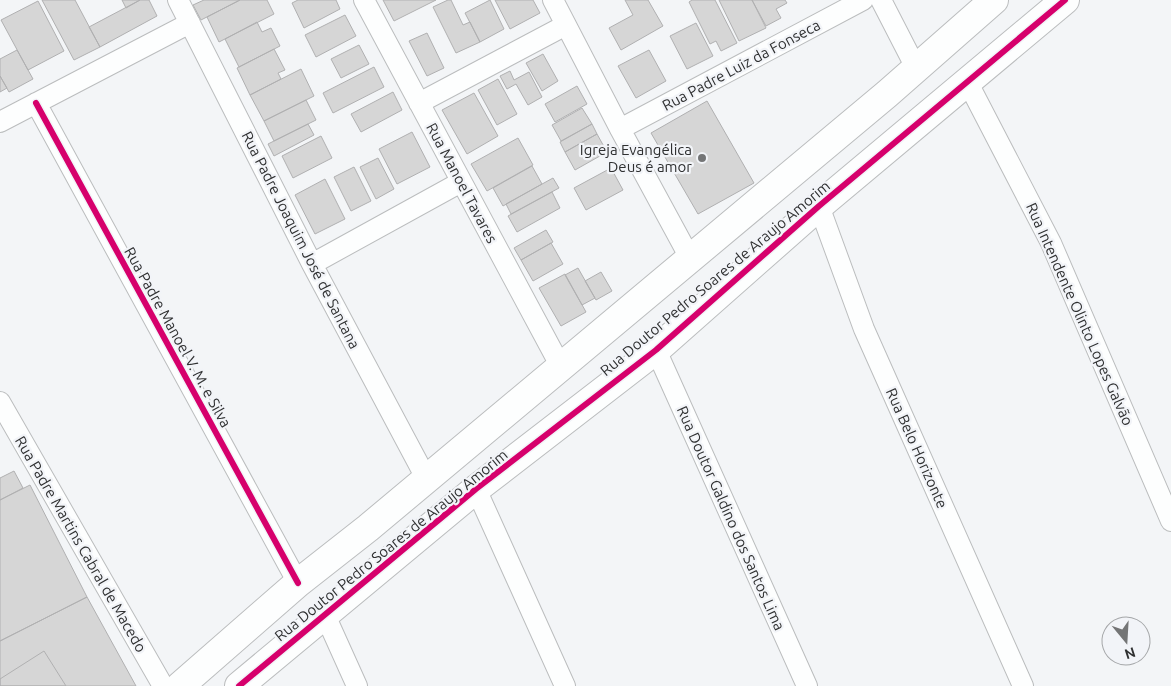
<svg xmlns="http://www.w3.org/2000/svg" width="1171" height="686" font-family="Ubuntu,sans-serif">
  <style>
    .building { fill: #d6d6d6; stroke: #b0b0b1 }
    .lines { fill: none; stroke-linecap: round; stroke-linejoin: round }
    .street-casing { stroke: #bbbdbe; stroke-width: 22 }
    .secondary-casing { stroke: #bbbdbe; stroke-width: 30 }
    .street { stroke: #fdfefe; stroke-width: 20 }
    .secondary { stroke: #fdfefe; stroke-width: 28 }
    .cycleway-casing { stroke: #f2f4f8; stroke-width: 9 }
    .cycleway { stroke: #d6006c; stroke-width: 6 }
    .poi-dot { fill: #747576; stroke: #f2f4f8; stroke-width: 2 }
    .labels { text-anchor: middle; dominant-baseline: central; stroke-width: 4.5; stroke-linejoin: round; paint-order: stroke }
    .street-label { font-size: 15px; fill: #2f3031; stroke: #f2f4f8 }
    .poi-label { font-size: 15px; fill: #2f3031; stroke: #f2f4f8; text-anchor: end }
  </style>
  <rect width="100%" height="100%" fill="#f3f5f7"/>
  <path class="building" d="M42 0H75L100 47 74 60Z
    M122 0H140L126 8Z
    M140 0H149L157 16 100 47 89 27Z
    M204 0H240L201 20 193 5Z
    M240 0H267L274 14 219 42 207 17Z
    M298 0H336L340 9 304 28 292 3Z
    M383 0H436L394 21Z
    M448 0H451L463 25 470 22 480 42 456 53 433 7Z
    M490 0 504 29 480 42 465 13Z
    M495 0H533L540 13 510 29Z
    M625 0H648L663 26 621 50 609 28 633 15Z
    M692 0H715L737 43 721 51 716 41 710 44 689 2Z
    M719 0H752L766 28 739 41Z
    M752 0H785L787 3 776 9 781 18 766 26Z
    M38 1 64 51 28 70 1 20Z
    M345 15 356 36 316 57 305 35Z
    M257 22 262 32 271 28 280 46 239 67 225 39Z
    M696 23 713 56 687 69 670 36Z
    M427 33 444 68 427 76 409 41Z
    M359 45 369 64 341 78 331 59Z
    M274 49 285 70 278 73 281 79 250 95 237 68Z
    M17 50 33 79 9 92 0 76V59Z
    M649 50 666 81 636 98 618 66Z
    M543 54 558 81 542 91 526 63Z
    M374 67 384 87 333 113 323 93Z
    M301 69 314 96 264 121 250 95Z
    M510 71 514 80 529 72 542 97 528 105 516 84 507 89 500 76Z
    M0 76 7 88 0 92Z
    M498 79 517 114 497 125 478 90Z
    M577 86 587 104 555 122 545 104Z
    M393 92 402 110 361 132 351 114Z
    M474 93 498 136 467 154 442 110Z
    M306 100 316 120 274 141 264 121Z
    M707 101 754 183 698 214 651 133Z
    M582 108 592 124 561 141 552 125Z
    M308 124 314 135 274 156 268 144Z
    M592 124 597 134 565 152 560 142Z
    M412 132 430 167 397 184 379 149Z
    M597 134 607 152 575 170 565 152Z
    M321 136 332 158 293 178 282 156Z
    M518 138 533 165 487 191 471 164Z
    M378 158 394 189 376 199 360 167Z
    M532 166 542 184 503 206 493 188Z
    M354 167 371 201 351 211 334 177Z
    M611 168 623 190 586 210 574 188Z
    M553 178 559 188 511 214 506 204Z
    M325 179 345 219 315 234 295 195Z
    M552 192 560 208 517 232 508 216Z
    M546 230 553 242 521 260 514 248Z
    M551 243 563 264 533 281 521 260Z
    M578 268 595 298 582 305 565 275Z
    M601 272 612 291 596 300 585 281Z
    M565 274 586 312 561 326 539 288Z
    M14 471 23 488 0 500V478Z
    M30 485 87 597 0 641V500Z
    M87 597 136 686H0V641Z
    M44 651 66 686H0V679Z"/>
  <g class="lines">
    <g class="street-casing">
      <path id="street" d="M178 0 312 264 426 478
        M364 0 561 367
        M553 0 620 129 690 258
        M881 0 916 68
        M968 83 1051 243 1171 521
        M36 103 298 583
        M419 103 566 25
        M0 122 190 23
        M620 129 863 0
        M819 206 864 329 1023 686
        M312 264 461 182
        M656 350 807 686
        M0 402 163 686
        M476 489 565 686
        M325 615 357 686"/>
    </g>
    <g class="secondary-casing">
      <path id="secondary" d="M180 686 298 583 368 528 887 94 994 0
        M239 686 476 489 656 350 819 206 1065 0"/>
    </g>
    <use href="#street" class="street"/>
    <use href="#secondary" class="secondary"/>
    <g class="cycleway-casing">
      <path id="cycleway" d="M36 103 298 583
        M239 686 476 489 656 350 819 206 1065 0"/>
    </g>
    <use href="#cycleway" class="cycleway"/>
  </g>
  <circle class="poi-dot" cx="702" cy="158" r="5"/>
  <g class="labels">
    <g class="street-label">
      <text transform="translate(741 65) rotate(-28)">Rua Padre Luiz da Fonseca</text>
      <text transform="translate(462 183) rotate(62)">Rua Manoel Tavares</text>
      <text transform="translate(301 240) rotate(63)">Rua Padre Joaquim José de Santana</text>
      <text transform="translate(715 278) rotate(-40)">Rua Doutor Pedro Soares de Araujo Amorim</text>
      <text transform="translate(1080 314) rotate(66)">Rua Intendente Olinto Lopes Galvão</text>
      <text transform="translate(178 337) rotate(61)">Rua Padre Manoel V. M. e Silva</text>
      <text transform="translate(917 448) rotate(66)">Rua Belo Horizonte</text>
      <text transform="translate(731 518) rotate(66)">Rua Doutor Galdino dos Santos Lima</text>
      <text transform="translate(81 544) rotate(60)">Rua Padre Martins Cabral de Macedo</text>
      <text transform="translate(391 545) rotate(-39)">Rua Doutor Pedro Soares de Araujo Amorim</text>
    </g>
    <g class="poi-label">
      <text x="692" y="149">Igreja Evangélica<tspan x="692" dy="17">Deus é amor</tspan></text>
    </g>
  </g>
  <g transform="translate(1126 641) rotate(162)"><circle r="24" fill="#f2f4f8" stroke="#a4a6a8"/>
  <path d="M0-4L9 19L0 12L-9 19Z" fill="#747576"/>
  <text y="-8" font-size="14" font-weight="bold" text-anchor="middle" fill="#2f3031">N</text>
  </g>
</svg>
